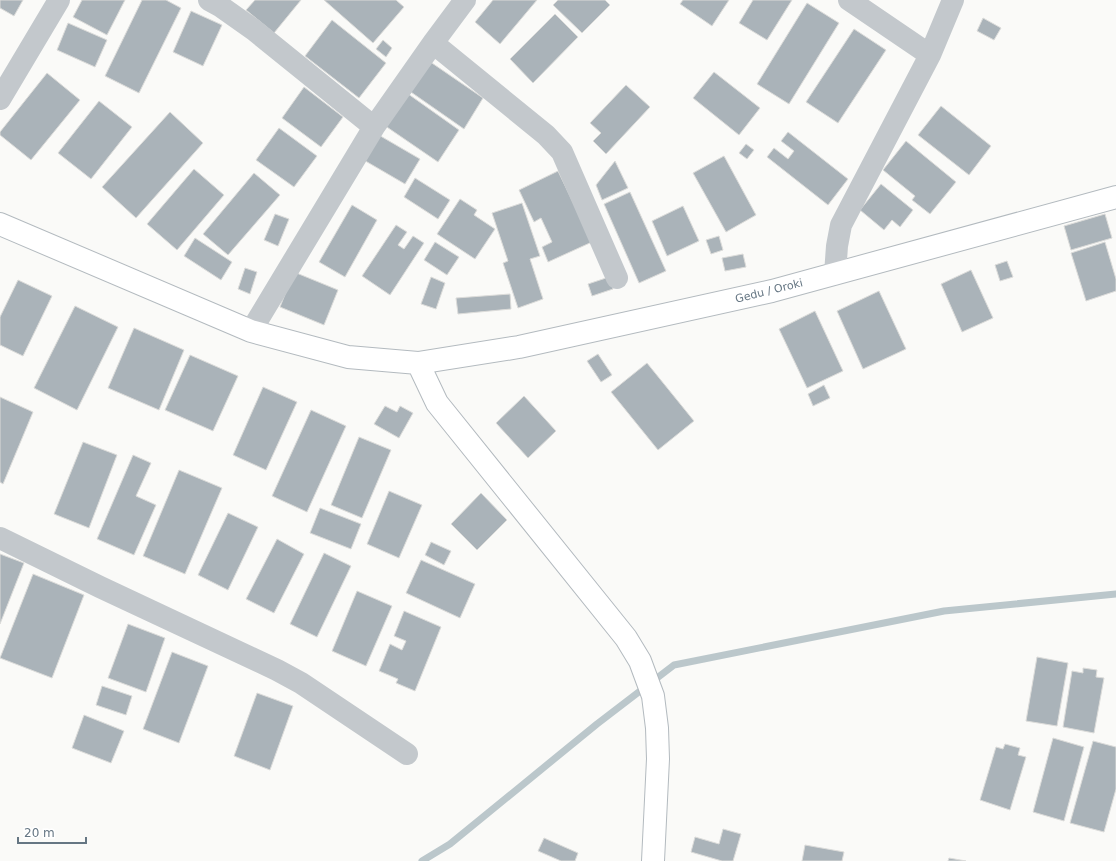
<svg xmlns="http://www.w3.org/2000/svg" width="1116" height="861" font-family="'DejaVu Sans',sans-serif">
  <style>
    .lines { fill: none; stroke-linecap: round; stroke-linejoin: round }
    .stream { stroke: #bbc7cb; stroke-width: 7 }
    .building { fill: #aab3b9; stroke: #dcdcda }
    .secondary-casing { stroke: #b3babf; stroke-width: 24 }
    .street { stroke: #c3c8cc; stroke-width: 22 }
    .secondary { stroke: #fff; stroke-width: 22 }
    .labels { text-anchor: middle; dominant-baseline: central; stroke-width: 4; stroke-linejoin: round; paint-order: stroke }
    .street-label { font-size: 11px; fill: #657683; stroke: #fff }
  </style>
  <rect width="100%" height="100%" fill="#fafaf8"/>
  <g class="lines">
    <path class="stream" d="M422 861 450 844 597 724 674 665 944 611 1116 594"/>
  </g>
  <path class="building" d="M0 0H23L14 16 0 8Z
    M82 0H125L107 35 73 17Z
    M142 0H166L181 8 139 93 105 76Z
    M255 0H301L274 33 246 10Z
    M324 0H396L404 7 373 43Z
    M493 0H537L500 44 475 22Z
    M558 0H605L610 5 582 33 553 5Z
    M683 0H729L712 26 680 4Z
    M753 0H792L767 40 739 23Z
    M807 3 839 23 789 104 757 84Z
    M191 11 222 25 203 66 173 52Z
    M555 14 578 37 533 83 510 59Z
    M983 18 1001 28 994 40 977 31Z
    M332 20 386 63 359 98 305 56Z
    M68 23 107 40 95 67 57 50Z
    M854 29 886 50 838 123 806 102Z
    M383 40 392 48 386 57 376 49Z
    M429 61 483 98 464 129 408 90Z
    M714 72 760 108 739 135 693 98Z
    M47 73 80 100 31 160 0 135V132Z
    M626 85 650 107 606 154 593 141 601 133 590 123Z
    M304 87 343 117 321 147 282 118Z
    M404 91 459 130 438 162 381 123Z
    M99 101 132 127 91 179 58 153Z
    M941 106 991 146 969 175 918 135Z
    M170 112 203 143 136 218 102 187Z
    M279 128 317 156 294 187 256 160Z
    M788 132 848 179 828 205 767 157 774 148 788 159 794 151 781 141Z
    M377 134 420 159 405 184 362 159Z
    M906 141 956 182 930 214 912 200 915 196 883 170Z
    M746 144 754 150 747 159 739 153Z
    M724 156 756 215 726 232 693 173Z
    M615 161 628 188 602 200 596 185Z
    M194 169 224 195 177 250 147 224Z
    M558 171 592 242 548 262 542 247 552 242 541 218 534 222 519 190Z
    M254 173 280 195 228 255 203 234Z
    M415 178 450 200 438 219 404 197Z
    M881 184 913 210 900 227 892 220 884 230 860 210Z
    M630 192 666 271 639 283 604 204Z
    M460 199 477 210 474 215 495 229 475 259 437 234Z
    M522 203 540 256 530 259 543 299 518 308 503 263 508 261 492 213Z
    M352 205 377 220 345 277 319 262Z
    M683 206 699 241 667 256 652 221Z
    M275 214 289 219 278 246 264 240Z
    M1105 214 1112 238 1071 250 1064 226Z
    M396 225 407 232 398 245 404 249 413 236 424 243 390 295 362 276Z
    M719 236 723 250 711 254 706 240Z
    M195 238 232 262 221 280 184 256Z
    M435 242 459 257 447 275 424 260Z
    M1105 242 1116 279V291L1086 301 1071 253Z
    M743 254 746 267 725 271 722 258Z
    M1007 261 1013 277 1000 281 995 265Z
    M245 268 257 272 250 294 238 289Z
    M971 270 993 318 962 332 941 284Z
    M294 272 338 290 324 325 280 307Z
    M431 277 445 283 436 309 421 304Z
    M609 277 613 289 592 296 588 284Z
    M18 280 52 296 23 356 0 345V317Z
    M879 291 906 349 863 369 837 311Z
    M510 294 511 309 458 314 456 298Z
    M75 306 118 327 77 410 34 388Z
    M815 311 843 371 807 388 779 329Z
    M134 328 184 350 159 410 108 388Z
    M598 354 612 375 601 382 587 361Z
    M190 355 238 376 213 431 165 410Z
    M647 363 694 421 658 450 611 392Z
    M824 385 830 398 813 406 808 394Z
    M263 387 297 402 266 470 233 455Z
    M524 396 556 431 528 458 496 423Z
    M0 397 33 412 3 484 0 482Z
    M385 406 397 412 400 406 413 413 399 438 374 424Z
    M311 410 346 426 307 512 272 496Z
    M359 437 391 450 362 518 331 505Z
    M83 442 117 455 89 528 54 514Z
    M133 455 151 463 136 496 156 505 134 555 97 539Z
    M179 470 222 488 185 574 143 556Z
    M389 491 422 505 399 558 367 544Z
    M481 493 507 520 477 550 451 524Z
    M320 508 361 524 351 549 310 533Z
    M228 513 258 527 228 590 198 575Z
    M277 539 304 554 274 613 246 599Z
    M431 542 451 551 444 565 425 555Z
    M324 553 351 566 317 637 290 624Z
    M0 554 24 563 0 624Z
    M421 560 475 584 460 618 406 593Z
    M33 574 84 595 52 678 0 658Z
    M357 591 392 606 366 666 332 651Z
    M404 611 441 627 415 691 396 683 398 679 379 671 390 644 402 650 406 641 394 636Z
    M128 624 165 638 146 692 108 678Z
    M172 652 208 666 179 743 143 729Z
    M1037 657 1068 663 1057 726 1026 721Z
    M1083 668 1097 670 1096 677 1104 678 1094 733 1063 727 1072 671 1083 673Z
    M102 686 132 696 126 715 96 705Z
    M257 693 293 706 270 770 234 756Z
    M84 715 124 731 111 763 72 748Z
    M1053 738 1084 747 1064 821 1033 812Z
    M1093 741 1116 747V789L1104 832 1070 823Z
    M1005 744 1020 748 1018 755 1026 757 1010 810 980 800 996 747 1003 749Z
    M723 829 741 834 733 861H722L691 852 695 837 719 844Z
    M544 838 578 853 575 861H561L538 851Z
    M805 845 844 852 842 861H802Z
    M949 858 966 861H948Z"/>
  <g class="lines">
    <g class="secondary-casing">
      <path id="secondary" d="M0 224 251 331 348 357 418 363 519 347 772 291 1116 197
        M418 363 437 403 626 638 640 661 653 696 657 728 658 759 653 861"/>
    </g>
    <path class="street" d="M209 0 220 6 254 30 374 127
      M849 0 930 55
      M433 43 546 135 562 152 617 278
      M0 99 59 0
      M835 274 837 246 841 225 930 55 953 0
      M251 331 374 127 433 43 465 0
      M0 538 100 587 277 670 301 683 407 754"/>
    <use href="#secondary" class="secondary"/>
  </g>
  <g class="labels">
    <g class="street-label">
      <text transform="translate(769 291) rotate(-14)">Gedu / Oroki</text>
    </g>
  </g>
  <path d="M18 837v6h68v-6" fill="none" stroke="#657683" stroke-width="2"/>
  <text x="24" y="837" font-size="12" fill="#657683" stroke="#ffffff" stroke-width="3" paint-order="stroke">20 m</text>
</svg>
